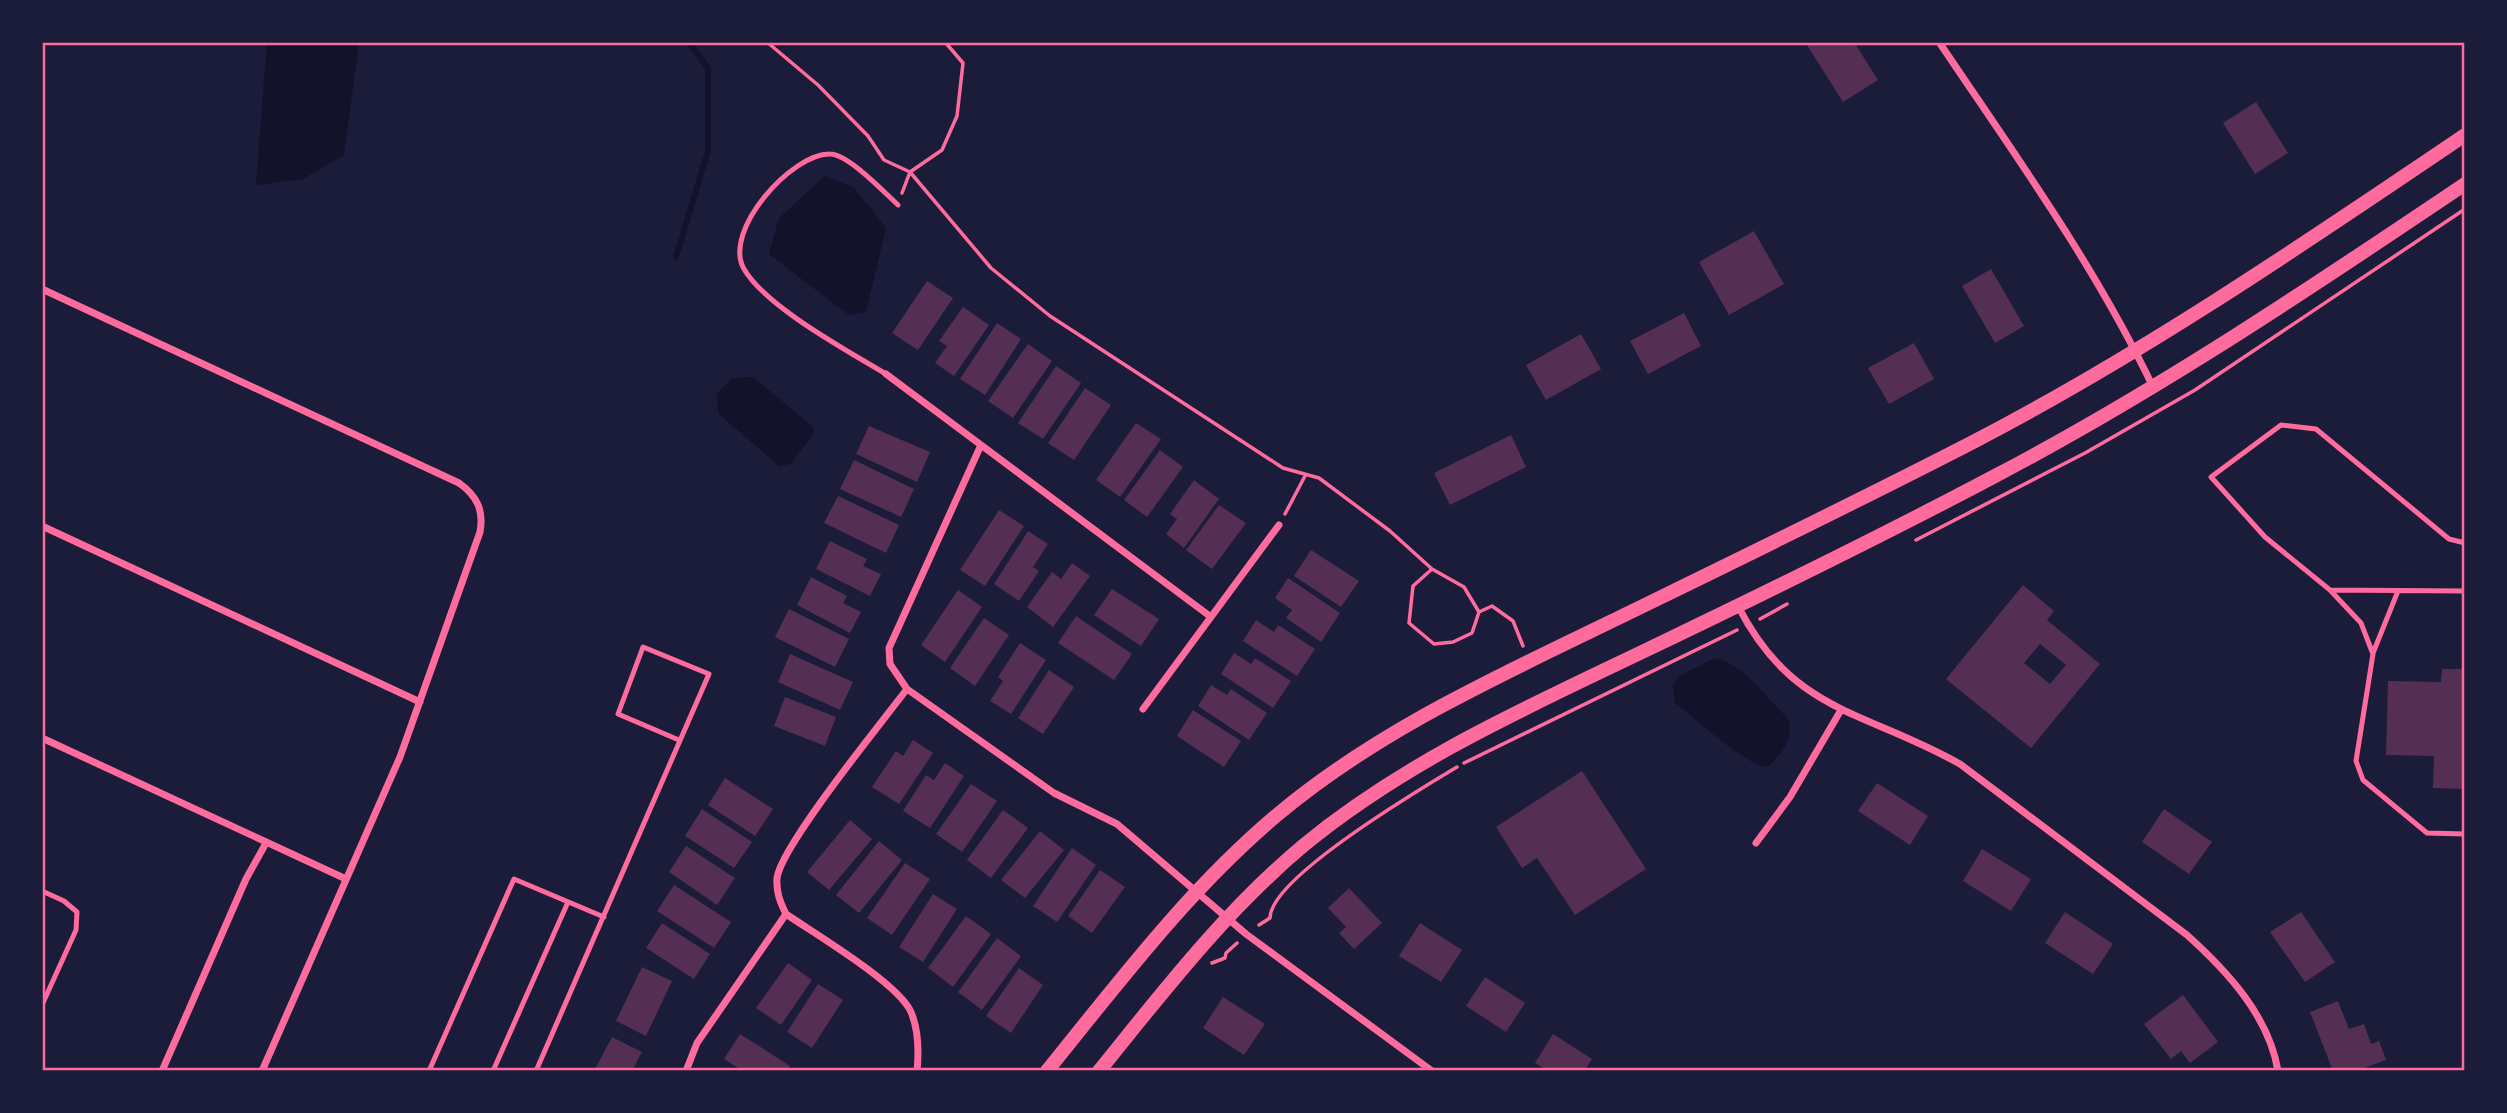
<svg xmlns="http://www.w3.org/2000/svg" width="2507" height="1113" font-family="Barlow,sans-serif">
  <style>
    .water { fill: #12122b }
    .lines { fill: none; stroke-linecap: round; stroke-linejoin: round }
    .stream { stroke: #12122b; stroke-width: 6 }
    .building { fill: #542f53; fill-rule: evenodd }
    .path { stroke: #ff6b9d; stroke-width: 3.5 }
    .service { stroke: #ff6b9d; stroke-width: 5 }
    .minor { stroke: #ff6b9d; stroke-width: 7 }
    .secondary { stroke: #ff6b9d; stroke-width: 14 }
    .neatline { fill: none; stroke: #ff6b9d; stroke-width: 2.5 }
  </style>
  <rect width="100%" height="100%" fill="#1b1b3a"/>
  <path class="water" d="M267 42H359L344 155 303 179 256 185Z
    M825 176 853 187 886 228 866 312 849 315 769 254 779 218Z
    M753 377 813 427V435L790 464 779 466 719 414 716 395 732 378Z
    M1715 658C1744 664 1768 699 1788 719 1794 737 1782 755 1767 767 1745 765 1695 718 1675 703L1673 685 1679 676Z"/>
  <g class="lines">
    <path class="stream" d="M676 257 708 151V68L689 42"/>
  </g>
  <path class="building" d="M1805 42H1854L1878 80 1843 102Z
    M2256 102 2288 153 2255 174 2223 123Z
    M1754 231 1784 284 1729 315 1699 262Z
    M1991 269 2024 326 1995 343 1962 286Z
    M927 281 953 298 918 350 892 333Z
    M963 307 989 325 954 376 935 363 947 346 939 341Z
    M1684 313 1701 346 1648 374 1630 341Z
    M997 323 1021 339 985 395 960 379Z
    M1581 334 1601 369 1546 400 1526 365Z
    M1914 343 1934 379 1889 404 1868 368Z
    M1028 344 1052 361 1013 418 988 401Z
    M1056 366 1081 383 1043 439 1018 423Z
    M1085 388 1111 405 1074 460 1048 443Z
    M1136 423 1161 439 1120 497 1096 480Z
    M869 426 930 452 917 482 856 454Z
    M1511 435 1526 467 1450 505 1434 473Z
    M1160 450 1183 467 1147 517 1124 500Z
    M854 460 914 489 901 517 840 489Z
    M1194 480 1219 499 1184 548 1166 534 1177 519 1170 514Z
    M838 496 899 525 886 553 824 523Z
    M1219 505 1246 523 1212 569 1186 550Z
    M999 510 1024 526 985 586 960 570Z
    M1028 531 1048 544 1033 567 1039 571 1019 601 994 584Z
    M830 541 867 559 863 566 881 574 870 596 816 569Z
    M1311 550 1359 581 1341 607 1294 576Z
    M1072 563 1090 576 1053 627 1027 607 1052 572 1061 579Z
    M811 577 847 596 843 603 861 612 850 633 797 605Z
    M1288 578 1340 613 1321 642 1286 618 1292 610 1275 598Z
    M2023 585 2054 611 2047 620 2100 664 2031 748 1946 679ZM2040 644 2066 665 2050 684 2024 663Z
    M1112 589 1159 619 1141 646 1094 615Z
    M958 590 982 607 945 662 921 645Z
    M789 609 849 639 835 667 775 637Z
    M1076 616 1132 654 1114 680 1058 643Z
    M984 618 1009 635 975 686 950 668Z
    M1256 620 1274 632 1278 625 1315 649 1297 676 1243 641Z
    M1020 643 1046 660 1011 714 990 701 1003 681 998 677Z
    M1234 653 1251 664 1255 658 1291 681 1273 708 1221 674Z
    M790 654 853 682 840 710 778 682Z
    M2442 669H2465V789L2433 788 2434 756 2386 755 2388 681 2441 682Z
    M1049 670 1074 687 1043 734 1018 718Z
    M1211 685 1227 695 1231 689 1267 713 1249 740 1198 706Z
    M785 697 836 717 825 746 774 726Z
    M1193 710 1241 741 1224 767 1177 736Z
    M913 740 933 753 899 804 872 787 896 751 903 756Z
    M945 763 964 776 930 828 903 811 926 775 934 780Z
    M1582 771 1646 869 1575 915 1537 858 1522 868 1496 827Z
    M725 778 773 809 755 836 708 805Z
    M1877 783 1928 816 1910 845 1858 811Z
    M971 784 997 801 962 852 936 834Z
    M702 809 752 842 734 868 685 836Z
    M2164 809 2212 842 2189 874 2142 842Z
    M1003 810 1028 828 991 878 967 860Z
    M850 820 872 839 829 890 807 872Z
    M1040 831 1064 850 1025 898 1001 880Z
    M879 841 902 860 859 913 836 895Z
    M686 846 735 878 717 905 669 872Z
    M1072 848 1096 865 1057 922 1033 906Z
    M1982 849 2031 879 2011 911 1963 881Z
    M905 863 930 879 892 935 867 918Z
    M1100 870 1125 887 1092 933 1068 916Z
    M674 885 731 922 714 948 657 911Z
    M1349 888 1382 923 1354 949 1339 933 1346 927 1328 908Z
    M933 894 957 909 923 962 899 947Z
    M2065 912 2113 944 2093 974 2045 943Z
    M2301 912 2335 962 2305 982 2270 932Z
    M966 916 991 934 953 987 928 968Z
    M662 923 710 954 694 979 646 948Z
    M1420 923 1462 950 1441 982 1399 956Z
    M997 938 1021 956 982 1010 958 992Z
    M788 963 812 980 781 1025 756 1008Z
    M642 967 672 981 646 1036 616 1021Z
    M1019 968 1043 985 1011 1033 986 1016Z
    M1485 977 1525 1003 1506 1032 1466 1006Z
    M818 984 843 1000 812 1048 787 1032Z
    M2183 995 2218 1042 2190 1063 2181 1051 2171 1059 2144 1024Z
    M1223 997 1265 1024 1244 1055 1203 1028Z
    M2338 1001 2349 1029 2364 1024 2371 1044 2379 1041 2386 1060 2356 1071H2333L2310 1012Z
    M740 1034 790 1066 787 1071H743L724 1059Z
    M1553 1034 1592 1059 1584 1071H1548L1535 1063Z
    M612 1037 642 1052 632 1071H594Z"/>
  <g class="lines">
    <path class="path" d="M767 42 818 85 868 136 884 160 910 172 942 150 957 116 963 63 945 42
      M902 193 910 172 991 268 1050 316 1283 468 1319 478 1390 531 1432 569 1464 587 1479 612 1472 633 1453 642 1434 644 1409 623 1413 586 1432 569
      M1285 514 1305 476
      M1916 540 2085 453 2195 390 2465 209
      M1479 612 1492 606 1513 621 1523 646
      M1760 619 1787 604
      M1464 763 1737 630
      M1259 925 1270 918C1270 878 1422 788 1457 767
      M1212 963 1225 958 1226 953 1237 943"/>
    <path class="service" d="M886 374C848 351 766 307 744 269 722 231 792 153 830 154 848 154 884 192 898 205
      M2465 543 2449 539 2316 429 2281 425 2211 477 2265 537 2330 590 2465 591
      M2330 590 2361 623 2373 654 2356 761 2363 780 2427 833 2465 834
      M2373 653 2398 591
      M42 891 64 901 77 912 76 930 42 1005
      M429 1071 514 879 604 917
      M493 1071 568 902
      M536 1071 709 674 643 647 618 714 679 740"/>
    <path class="minor" d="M1939 42C2015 155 2094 264 2153 387
      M42 289 459 483C477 496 484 510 480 532L400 757 262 1071
      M886 374 1211 617
      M981 445 889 648 890 664 907 689 1054 793 1117 824 1246 934 1432 1071
      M42 526 420 702
      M1738 606C1793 714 1865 710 1960 764L2187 935C2227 971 2269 1016 2278 1071
      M907 689C882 722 781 846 777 878 776 892 780 902 786 914 815 934 898 983 911 1012 919 1031 919 1051 917 1071
      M1143 709 1279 525
      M42 738 346 879
      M1756 843 1790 797 1841 710
      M162 1071 246 879 266 843
      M686 1071 697 1043 786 914"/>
    <path class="secondary" d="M1047 1071C1119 982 1188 890 1277 815 1377 731 1495 678 1612 621 1733 562 1855 503 1975 441 2146 352 2305 243 2465 135
      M1099 1071C1163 992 1225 911 1304 845 1405 762 1523 709 1640 653 1759 596 1878 538 1995 476 2159 390 2312 287 2465 184"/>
  </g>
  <rect width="2507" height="1113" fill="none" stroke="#1b1b3a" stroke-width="88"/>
  <rect x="44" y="44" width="2419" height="1025" class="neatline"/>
</svg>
